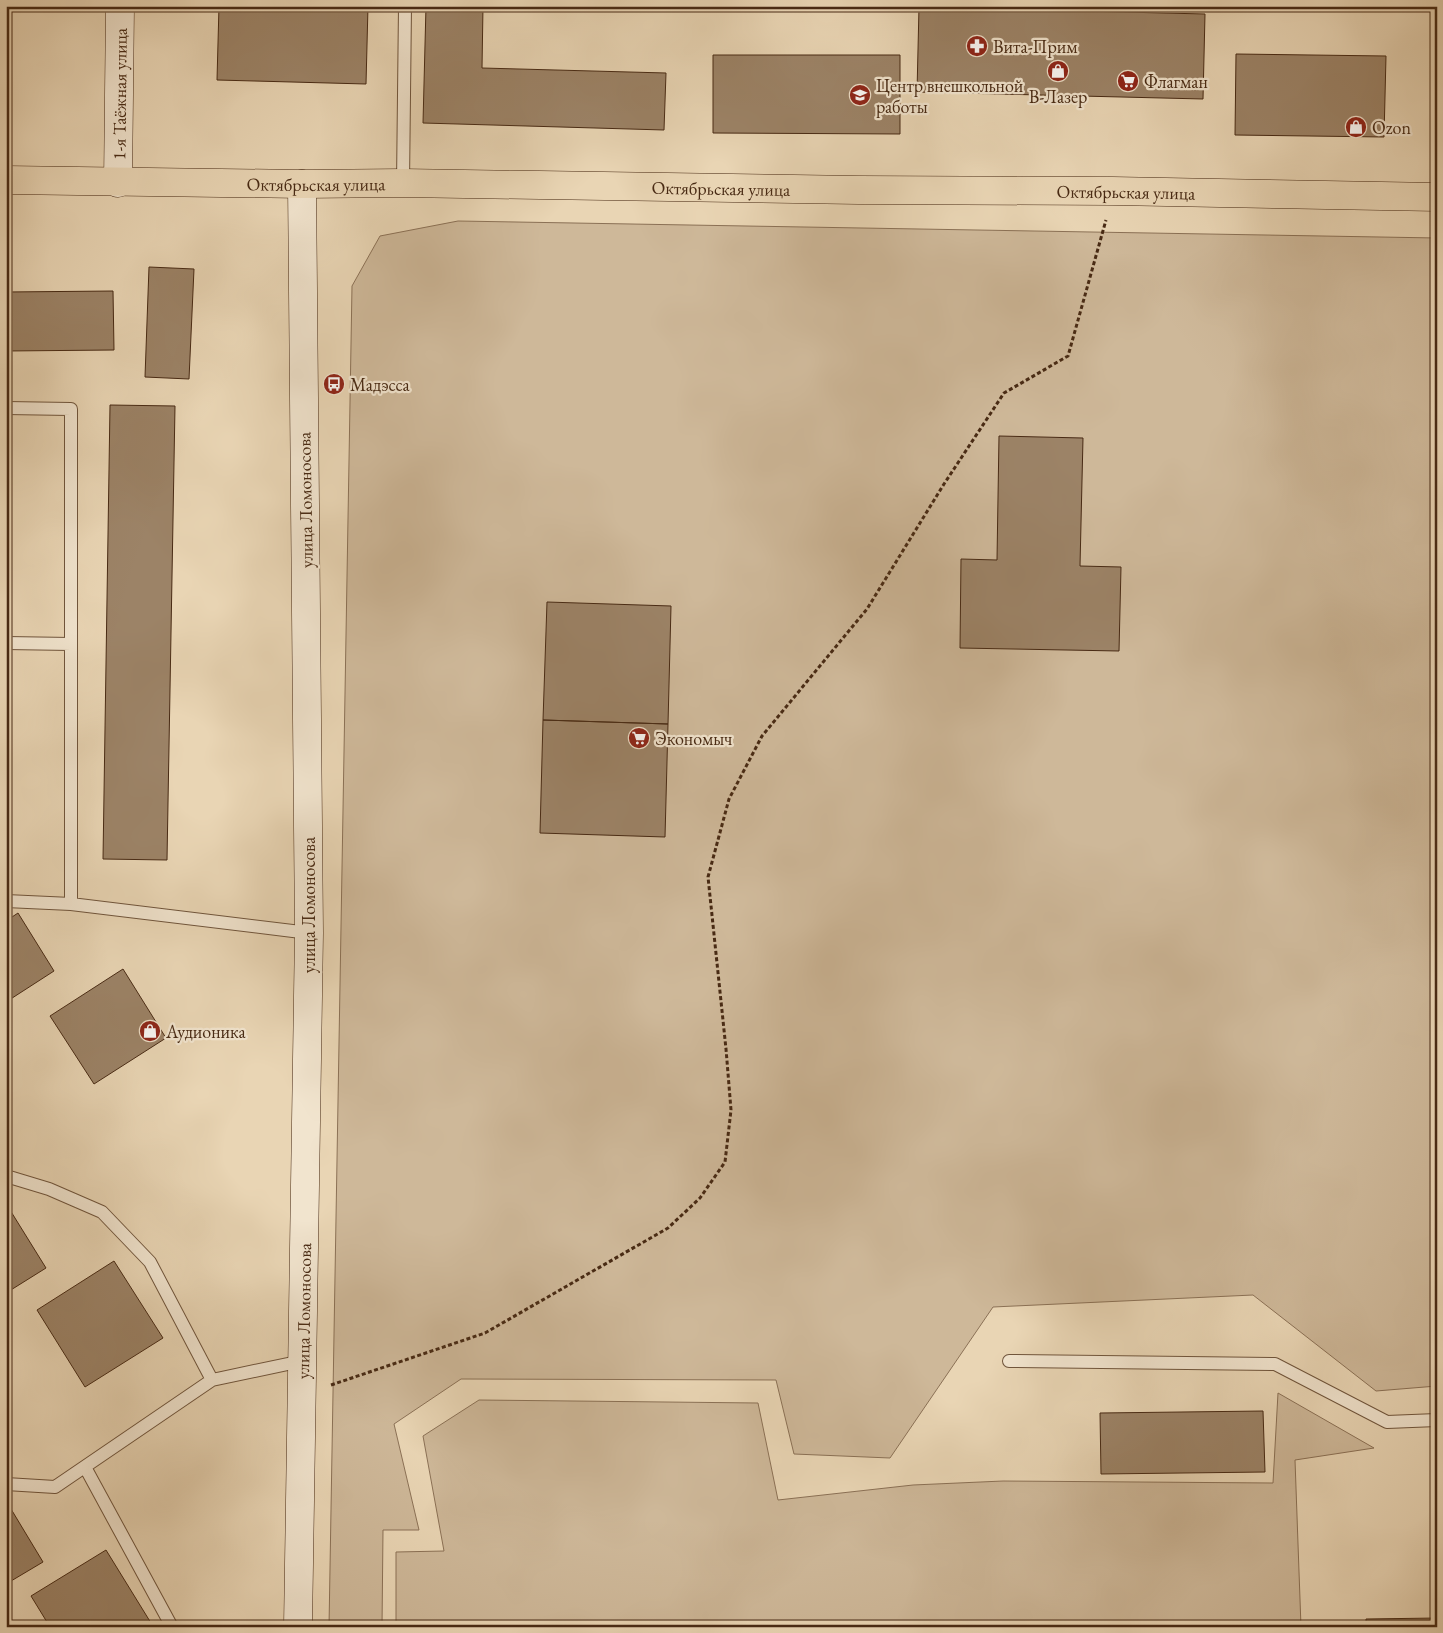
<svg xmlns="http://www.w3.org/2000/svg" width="1443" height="1633" font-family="'EB Garamond',serif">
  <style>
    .green { fill: #ceb899; stroke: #8b7156 }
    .building { fill: #9c8367; stroke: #482a14 }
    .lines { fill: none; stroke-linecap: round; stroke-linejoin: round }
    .lane-casing { stroke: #70553c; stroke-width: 14 }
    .secondary-casing { stroke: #482a14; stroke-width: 29 }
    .primary-casing { stroke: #482a14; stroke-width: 29 }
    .path { stroke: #482a14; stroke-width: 3; stroke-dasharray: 4 2.5; stroke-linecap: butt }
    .lane { stroke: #f1e4ce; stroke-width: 12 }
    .secondary { stroke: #f1e4ce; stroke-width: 28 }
    .primary { stroke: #e9d5b4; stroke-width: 28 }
    .labels { text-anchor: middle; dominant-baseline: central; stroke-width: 4.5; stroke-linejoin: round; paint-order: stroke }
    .poi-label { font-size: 18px; fill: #482a14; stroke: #f1e4ce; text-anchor: start }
    .street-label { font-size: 18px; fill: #482a14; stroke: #f1e4ce }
  </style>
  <rect width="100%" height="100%" fill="#e9d5b4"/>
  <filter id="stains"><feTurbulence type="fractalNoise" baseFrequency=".004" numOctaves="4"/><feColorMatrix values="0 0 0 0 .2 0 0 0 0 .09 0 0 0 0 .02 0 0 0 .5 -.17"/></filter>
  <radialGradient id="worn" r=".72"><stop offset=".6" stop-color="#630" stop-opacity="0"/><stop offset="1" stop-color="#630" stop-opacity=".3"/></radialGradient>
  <path class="green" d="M458 221 1437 238V1386L1376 1391 1253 1295 993 1307 890 1458 794 1454 776 1380 461 1379 394 1424 419 1530H383L382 1627H329L352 286 380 236Z
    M1278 1393 1374 1448 1295 1460 1301 1627H396V1552L444 1551 423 1436 479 1400 758 1403 778 1500 913 1485 1003 1481 1273 1483Z"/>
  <path class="building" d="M219 6H368L366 84 217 80Z
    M426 6H483L482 68 666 73 664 130 423 123Z
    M919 7 1205 14 1203 99 917 92Z
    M1236 54 1386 56 1384 137 1235 135Z
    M713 55H900V134L713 133Z
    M149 267 194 269 189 379 145 377Z
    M113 291 114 350 6 351V292Z
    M110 405 175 406 167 860 103 859Z
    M999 436 1083 438 1080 566 1121 567 1119 651 960 648 961 559 997 560Z
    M547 602 671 606 668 724 543 720Z
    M543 720 668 724 665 837 540 833Z
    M18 913 54 971 6 1002V921Z
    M123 969 166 1038 94 1084 50 1016Z
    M10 1210 46 1268 6 1293V1213Z
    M114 1261 163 1338 85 1387 37 1310Z
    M1263 1411 1265 1472 1101 1474 1100 1413Z
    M6 1504H8L43 1562 6 1584Z
    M106 1550 151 1623 145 1627H50L31 1596Z
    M1437 1618V1627H1366V1619Z"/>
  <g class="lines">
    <g class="lane-casing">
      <path id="lane" d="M403 183 405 6
        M6 408 71 409V904
        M6 643 71 644
        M6 901 71 904 309 933
        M6 1176 49 1189 102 1212 150 1262 212 1380
        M1009 1361 1275 1364 1387 1422 1437 1420
        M85 1467 172 1627
        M6 1484 55 1487 212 1380 302 1361"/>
    </g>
    <g class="secondary-casing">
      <g id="secondary">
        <path id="s1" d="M118 183 120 6"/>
        <path id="s2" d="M298 1627 309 933 302 184"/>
      </g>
    </g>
    <g class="primary-casing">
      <g id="primary">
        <path id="s3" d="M6 180 302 184 403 183 858 190 1113 191 1437 197"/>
      </g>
    </g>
    <path class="path" d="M331 1385 485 1333 668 1228 700 1198 725 1162 731 1110 726 1049 708 877 729 799 762 736 867 609 944 484 1004 393 1068 356 1106 220"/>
    <use href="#lane" class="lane"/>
    <use href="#secondary" class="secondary"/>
    <use href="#primary" class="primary"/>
  </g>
  <defs>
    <g id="pharmacy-disc" transform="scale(1.125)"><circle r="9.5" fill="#8f2418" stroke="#f1e4ce"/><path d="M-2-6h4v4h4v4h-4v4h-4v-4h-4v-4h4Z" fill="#fff"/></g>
    <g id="shop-disc" transform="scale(1.125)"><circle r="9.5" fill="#8f2418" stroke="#f1e4ce"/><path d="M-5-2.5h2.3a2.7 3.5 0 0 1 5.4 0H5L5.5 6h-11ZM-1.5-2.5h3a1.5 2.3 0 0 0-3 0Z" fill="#fff"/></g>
    <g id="supermarket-disc" transform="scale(1.125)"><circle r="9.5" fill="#8f2418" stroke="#f1e4ce"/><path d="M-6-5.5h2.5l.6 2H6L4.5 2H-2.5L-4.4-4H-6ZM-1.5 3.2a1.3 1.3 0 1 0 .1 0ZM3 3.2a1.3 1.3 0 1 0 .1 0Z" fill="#fff"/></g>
    <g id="university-disc" transform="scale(1.125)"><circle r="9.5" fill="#8f2418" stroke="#f1e4ce"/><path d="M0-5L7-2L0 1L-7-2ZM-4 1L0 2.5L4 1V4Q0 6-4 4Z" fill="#fff"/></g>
    <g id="bus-disc" transform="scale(1.125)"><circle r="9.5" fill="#8f2418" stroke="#f1e4ce"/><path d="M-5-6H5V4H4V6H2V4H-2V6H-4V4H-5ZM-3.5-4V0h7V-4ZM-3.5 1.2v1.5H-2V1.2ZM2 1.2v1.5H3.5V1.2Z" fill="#fff"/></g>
  </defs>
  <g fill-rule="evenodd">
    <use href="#pharmacy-disc" x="977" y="46"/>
    <use href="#shop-disc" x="1058" y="71"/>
    <use href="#supermarket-disc" x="1128" y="81"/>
    <use href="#university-disc" x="860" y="95"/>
    <use href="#shop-disc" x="1356" y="127"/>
    <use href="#bus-disc" x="334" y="384"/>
    <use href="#supermarket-disc" x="639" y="738"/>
    <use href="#shop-disc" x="150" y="1031"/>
  </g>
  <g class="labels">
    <g class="poi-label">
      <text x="993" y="46">Вита-Прим</text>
      <text x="1144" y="81">Флагман</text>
      <text x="876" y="85">Центр внешкольной<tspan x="876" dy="21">работы</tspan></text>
      <text x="1058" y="96" text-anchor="middle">В-Лазер</text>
      <text x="1372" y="127">Ozon</text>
      <text x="350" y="384">Мадэсса</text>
      <text x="655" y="738">Экономыч</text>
      <text x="166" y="1031">Аудионика</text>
    </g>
    <g class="street-label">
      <text stroke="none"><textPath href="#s1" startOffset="89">1-я Таёжная улица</textPath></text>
      <text stroke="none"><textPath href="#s3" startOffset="310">Октябрьская улица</textPath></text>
      <text stroke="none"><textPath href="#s3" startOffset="715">Октябрьская улица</textPath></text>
      <text stroke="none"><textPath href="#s3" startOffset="1120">Октябрьская улица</textPath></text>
      <text transform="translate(305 500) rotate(-91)">улица Ломоносова</text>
      <text transform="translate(308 905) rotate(-90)">улица Ломоносова</text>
      <text stroke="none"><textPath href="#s2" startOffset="316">улица Ломоносова</textPath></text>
    </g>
  </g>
  <rect width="1443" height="1633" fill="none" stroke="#e9d5b4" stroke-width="25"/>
  <rect x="8" y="8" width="1428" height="1618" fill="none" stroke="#482a14" stroke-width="2.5"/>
  <rect x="12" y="12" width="1418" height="1608" fill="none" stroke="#482a14"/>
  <rect width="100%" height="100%" filter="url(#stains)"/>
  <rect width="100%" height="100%" fill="url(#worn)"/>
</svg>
